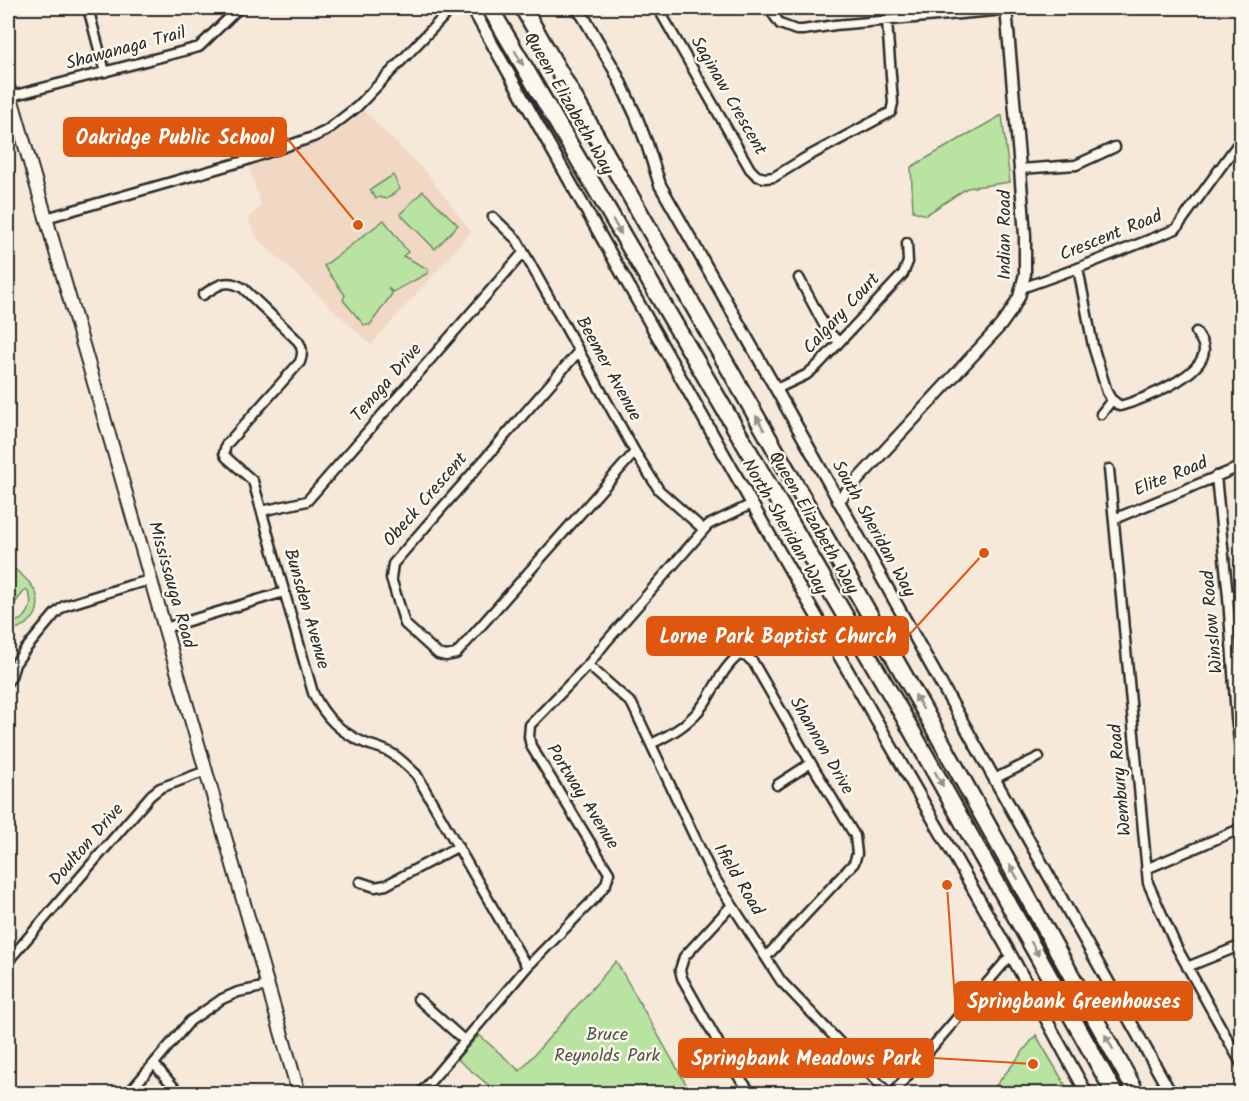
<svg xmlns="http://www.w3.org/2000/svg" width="1249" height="1101" font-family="Kalam,sans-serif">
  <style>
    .built { fill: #f0d8c5 }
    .green { fill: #b8e3a0; stroke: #728766; stroke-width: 1.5 }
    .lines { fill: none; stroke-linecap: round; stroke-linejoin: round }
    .minor-casing { stroke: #2b2b2b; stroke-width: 13 }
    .tertiary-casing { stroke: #2b2b2b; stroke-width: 15 }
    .secondary-casing { stroke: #2b2b2b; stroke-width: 16 }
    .motorway-casing { stroke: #2b2b2b; stroke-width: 20 }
    .minor { stroke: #fbf7ec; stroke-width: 8 }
    .tertiary { stroke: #fbf7ec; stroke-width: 10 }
    .secondary { stroke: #fbf7ec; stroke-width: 12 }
    .motorway { stroke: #fbf7ec; stroke-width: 15 }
    .oneway { fill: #93918c }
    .labels { text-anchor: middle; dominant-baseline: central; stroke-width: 5; stroke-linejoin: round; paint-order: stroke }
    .street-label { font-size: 18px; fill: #2b2b2b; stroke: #fbf7ec }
    .park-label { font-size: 18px; fill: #4e5948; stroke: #fbf7ec }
    .leader { fill: none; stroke: #df570e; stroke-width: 2 }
    .callout-dot { fill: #df570e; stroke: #fbf7ec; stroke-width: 2 }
    .callout { fill: #df570e; stroke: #df570e; stroke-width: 2 }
    .callout-label { font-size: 20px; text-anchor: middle; font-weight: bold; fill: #fff }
  </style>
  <rect width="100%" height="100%" fill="#f6e9da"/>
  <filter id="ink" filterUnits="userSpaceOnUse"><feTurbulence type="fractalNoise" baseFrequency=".0167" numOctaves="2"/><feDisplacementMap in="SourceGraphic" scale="12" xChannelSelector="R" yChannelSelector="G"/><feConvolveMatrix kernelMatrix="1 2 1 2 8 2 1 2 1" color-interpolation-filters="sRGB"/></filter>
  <g filter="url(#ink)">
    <path class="built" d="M364 111 426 172 471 232 371 345 258 239 248 219 261 205 249 167 338 132Z"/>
    <path class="green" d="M1002 115 1010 182 967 188 926 215 913 211 911 167Z
      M393 175 400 189 386 199 379 197 376 199 370 190Z
      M423 191 458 225 435 249 400 214Z
      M384 220 408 252 403 256 428 269V273L393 292 388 288 392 294 370 325H364L343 300 345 295 324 266Z
      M8 563C15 570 26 577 32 586 40 596 40 613 30 621 25 626 19 628 13 630L15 632 10 637 8 635V622C27 623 37 605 26 589L8 612V574L14 578 8 573Z
      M616 961 691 1093H498L457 1059 479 1035 520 1071Z
      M1036 1035 1070 1093H990Z"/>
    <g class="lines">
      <g class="minor-casing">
        <path id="minor" d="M88 8 105 72
          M658 8 750 169 757 176 765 178 774 177 805 158 891 112 893 103 887 21
          M769 8 780 24 796 30H803L835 25 994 11 1004 8
          M8 97 199 47 239 8
          M1020 169 1076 165 1115 147
          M493 217 517 240 635 452 659 490 703 529
          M46 218 244 161 313 137 326 131 357 107 452 8
          M1078 268 1093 346 1107 392 1111 399 1120 406C1141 400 1204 376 1204 350 1204 343 1199 337 1196 332
          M799 278 824 325 828 331 839 342
          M1022 288 1078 268 1176 229 1242 138
          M203 295C218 285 226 278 243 288L298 341C303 348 303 354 300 362L226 445 224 453 226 457 253 481 313 693C325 718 341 733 367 744 376 747 386 749 394 755 402 760 409 768 416 774L527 967
          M579 351 393 564 391 578 405 624 438 654 446 656 456 654 635 452
          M776 389 806 375 818 365 903 274 908 262 907 243
          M1101 414 1112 400
          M1109 469 1148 883 1177 948 1242 1065
          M1216 476 1228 597 1236 717 1242 765
          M262 511 307 501 523 253
          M1114 519 1242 466
          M1228 597 1242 591
          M165 628 284 592
          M588 665 632 704 712 874 781 981 889 1094
          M8 681 11 677 15 664 24 651 55 614 64 606 131 585 151 580
          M651 744C674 733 691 723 706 701 716 685 724 667 739 655L747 657 753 662 811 763 855 836 857 854 854 863 766 957
          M994 779 1039 757
          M777 785 811 763
          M1146 869 1242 828
          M360 882 375 887 386 885 457 847
          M732 905 684 957 680 970 682 978 733 1069 752 1094
          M8 961 151 795 160 788 206 771
          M1187 967 1242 945
          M418 999 465 1041
          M154 1064 180 1094
          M128 1094 190 1021 222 999 238 992 268 986
          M420 1094 527 967 595 898 606 884 609 873 531 746 529 737 530 725 588 665 606 642 708 525 752 504
          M892 1094 1011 955"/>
      </g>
      <g class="tertiary-casing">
        <path id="tertiary" d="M472 8 752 504 1011 955 1087 1094
          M577 8 583 16 615 71 636 116 647 144 660 185 776 389 1171 1094
          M838 501 1001 325 1011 311 1019 297 1025 274V236L1020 169 1006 8"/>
      </g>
      <g class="secondary-casing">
        <path id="secondary" d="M8 87 90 369 299 1094"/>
      </g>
      <g class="motorway-casing">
        <path id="motorway" d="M490 8 900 710 1115 1094
          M523 8 920 703 1137 1094"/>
      </g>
      <use href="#minor" class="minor"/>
      <use href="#tertiary" class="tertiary"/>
      <use href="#secondary" class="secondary"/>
      <use href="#motorway" class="motorway"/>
    </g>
    <defs><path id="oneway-solid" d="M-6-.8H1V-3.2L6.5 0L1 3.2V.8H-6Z" transform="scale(1.5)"/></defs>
    <g class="oneway">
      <use href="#oneway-solid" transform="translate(519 58) rotate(60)"/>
      <use href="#oneway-solid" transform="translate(617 227) rotate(60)"/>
      <use href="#oneway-solid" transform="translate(760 423) rotate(-120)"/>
      <use href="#oneway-solid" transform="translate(919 702) rotate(-119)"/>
      <use href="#oneway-solid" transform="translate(939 779) rotate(61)"/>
      <use href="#oneway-solid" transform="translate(1014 872) rotate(-119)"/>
      <use href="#oneway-solid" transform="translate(1035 949) rotate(61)"/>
      <use href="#oneway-solid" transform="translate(1109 1042) rotate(-119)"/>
    </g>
  </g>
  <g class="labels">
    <g class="street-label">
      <text transform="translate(126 49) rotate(-15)">Shawanaga Trail</text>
      <text transform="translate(728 96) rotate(60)">Saginaw Crescent</text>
      <text transform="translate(568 104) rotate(60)">Queen Elizabeth Way</text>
      <text transform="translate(1005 235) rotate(-90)">Indian Road</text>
      <text transform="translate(1111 236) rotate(-22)">Crescent Road</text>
      <text transform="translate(842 314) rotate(-47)">Calgary Court</text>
      <text transform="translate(608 369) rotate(61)">Beemer Avenue</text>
      <text transform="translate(387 383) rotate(-49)">Tenoga Drive</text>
      <text transform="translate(1171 477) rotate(-22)">Elite Road</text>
      <text transform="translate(426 500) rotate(-49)">Obeck Crescent</text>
      <text transform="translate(813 523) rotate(60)">Queen Elizabeth Way</text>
      <text transform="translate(784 527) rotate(60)">North Sheridan Way</text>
      <text transform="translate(873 529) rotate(61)">South Sheridan Way</text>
      <text transform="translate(171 585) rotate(74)">Mississauga Road</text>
      <text transform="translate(306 609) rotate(74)">Bunsden Avenue</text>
      <text transform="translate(1213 622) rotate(-95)">Winslow Road</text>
      <text transform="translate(821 746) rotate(60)">Shannon Drive</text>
      <text transform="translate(1121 780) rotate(-95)">Wembury Road</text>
      <text transform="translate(582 797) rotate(58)">Portway Avenue</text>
      <text transform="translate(87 845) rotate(-49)">Doulton Drive</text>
      <text transform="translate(738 880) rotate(59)">Ifield Road</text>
    </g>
    <g class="park-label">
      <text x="607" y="1035">Bruce<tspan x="607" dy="21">Reynolds Park</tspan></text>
    </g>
  </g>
  <path class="leader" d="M358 225L286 137M984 553L908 636M947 885L955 1001M1033 1064L933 1058"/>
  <g class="callout-dot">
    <circle cx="358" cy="225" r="6"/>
    <circle cx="984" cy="553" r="6"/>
    <circle cx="947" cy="885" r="6"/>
    <circle cx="1033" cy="1064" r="6"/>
  </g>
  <g class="callout">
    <rect x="64" y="118" width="222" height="38" rx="6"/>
    <rect x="647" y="617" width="261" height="38" rx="6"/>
    <rect x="955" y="982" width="237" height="38" rx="6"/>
    <rect x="679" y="1039" width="254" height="38" rx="6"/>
  </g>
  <g class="callout-label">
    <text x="175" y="144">Oakridge Public School</text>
    <text x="778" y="643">Lorne Park Baptist Church</text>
    <text x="1074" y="1008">Springbank Greenhouses</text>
    <text x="806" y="1065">Springbank Meadows Park</text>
  </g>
  <rect width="1249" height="1101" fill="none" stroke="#fbf7ec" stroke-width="30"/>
  <rect x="15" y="15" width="1219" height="1071" fill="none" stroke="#2b2b2b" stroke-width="2" filter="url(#ink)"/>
</svg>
